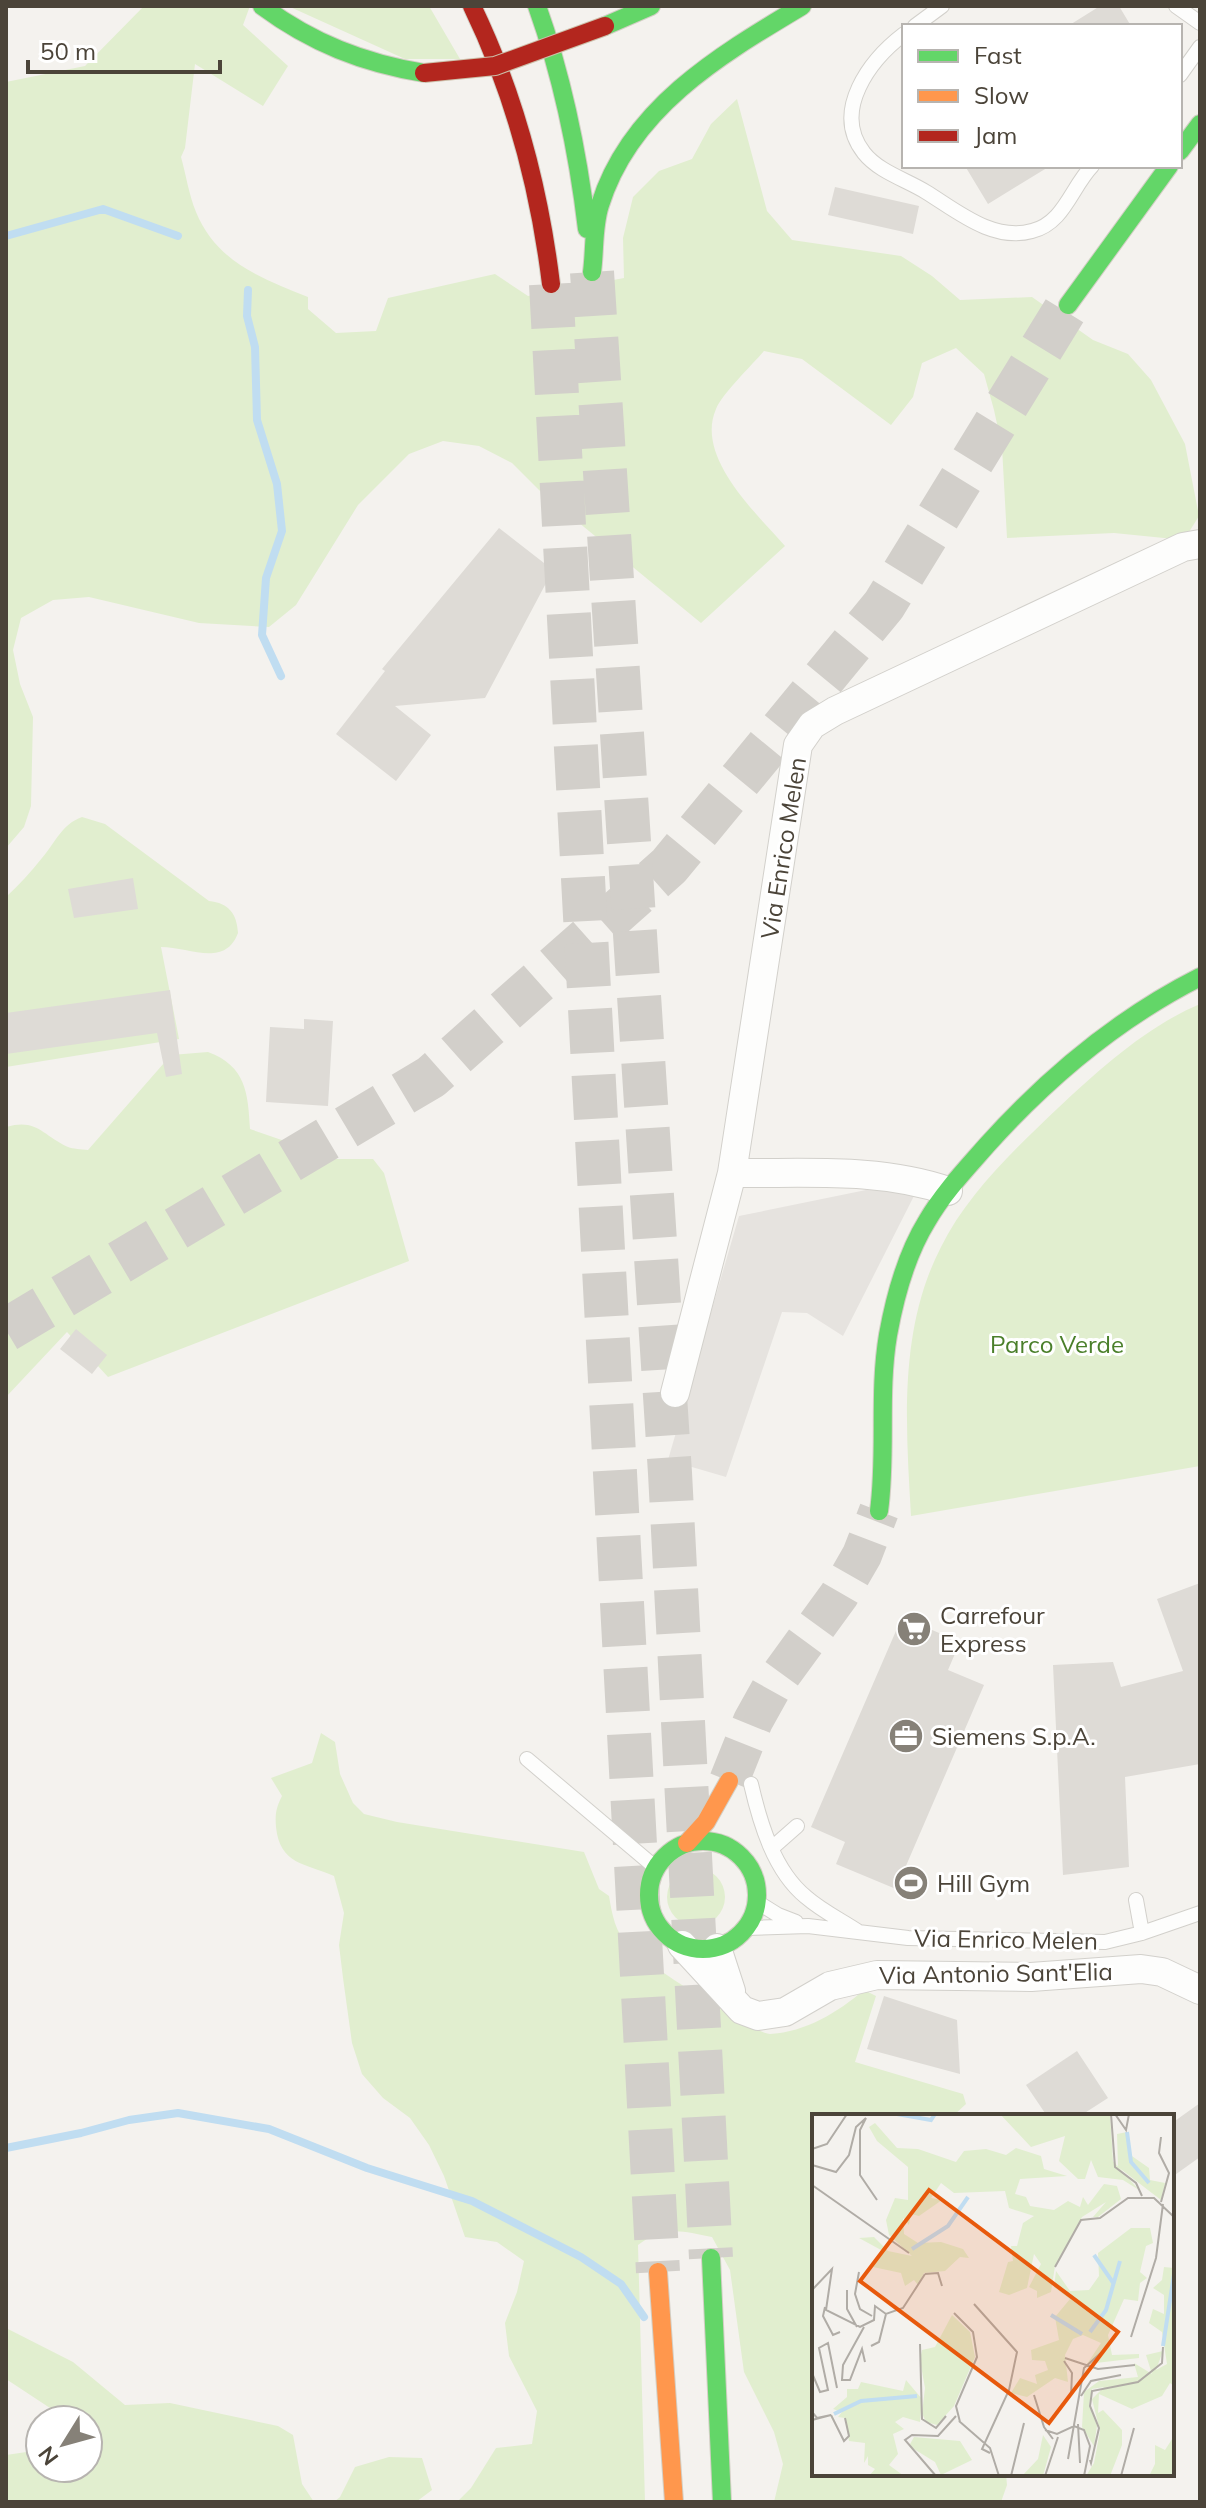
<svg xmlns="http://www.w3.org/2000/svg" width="1206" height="2508" font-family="Mulish,sans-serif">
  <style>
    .green { fill: #e1eecf }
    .parking { fill: #e6e3df }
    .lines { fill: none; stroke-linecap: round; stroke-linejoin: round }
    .stream { stroke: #c0ddf1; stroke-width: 8 }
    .building { fill: #dedbd6 }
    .secondary-tunnel { stroke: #d2cfca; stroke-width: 40; stroke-dasharray: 40 20; stroke-linecap: butt }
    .primary-tunnel { stroke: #d2cfca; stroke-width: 44; stroke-dasharray: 44 22; stroke-linecap: butt }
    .highway-tunnel { stroke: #d2cfca; stroke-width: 44; stroke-dasharray: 44 22; stroke-linecap: butt }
    .lane-casing { stroke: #d2d0cb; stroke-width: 16 }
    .street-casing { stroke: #d2d0cb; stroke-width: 30 }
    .fast-casing { stroke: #d3cfc5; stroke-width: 20 }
    .slow-casing { stroke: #d3cfc5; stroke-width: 20 }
    .jam-casing { stroke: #d3cfc5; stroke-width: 20 }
    .lane { stroke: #fdfdfc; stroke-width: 14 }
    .street { stroke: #fdfdfc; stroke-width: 28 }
    .fast { stroke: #63d668; stroke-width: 18 }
    .slow { stroke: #ff974d; stroke-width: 18 }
    .jam { stroke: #b3261e; stroke-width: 18 }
    .jam-bridge-casing { stroke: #ccbfa9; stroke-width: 20; stroke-linecap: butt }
    .jam-bridge { stroke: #b3261e; stroke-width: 18 }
    .labels { text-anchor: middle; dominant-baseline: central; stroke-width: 6; stroke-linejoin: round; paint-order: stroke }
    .street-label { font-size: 24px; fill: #4b4439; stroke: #fff }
    .park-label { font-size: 24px; fill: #4a7f2a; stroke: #fff }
    .poi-label { font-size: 24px; fill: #4b4439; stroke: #fff; text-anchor: start }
    .inset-river { fill: none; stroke: #c0ddf1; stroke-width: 4 }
    .inset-road { fill: none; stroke: #b0aca6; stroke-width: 2 }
    .view { fill: #e8590c; fill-opacity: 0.15; stroke: #e8590c; stroke-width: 4 }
    .inset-edge { fill: none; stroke: #4b4439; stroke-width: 4 }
  </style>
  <rect width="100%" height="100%" fill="#f4f2ee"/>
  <path class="green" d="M144 6H250L243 25 288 66 263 106 195 64 185 148 181 157C186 175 189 195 196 212 217 263 262 278 308 297V309L336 333 376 331 388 298 495 274 528 296 624 278 623 238 633 197 659 171 692 159 711 124 737 99 767 211 792 240 901 256 932 276 960 300 1032 297 1093 340 1128 354 1151 380 1185 444 1199 516 1184 540 1114 533 1007 538 1002 447 994 410 984 374 956 348 922 363 913 397 891 425 802 359 764 351C752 365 722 394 716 409 695 457 756 513 785 546L701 623 539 490 512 463 479 446 443 441 409 454 358 505 296 605 269 627 199 623 89 597 53 600 21 618 13 650 20 684 33 717 31 806 24 827 6 848V82L85 66Z
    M288 6H429L460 59H405Z
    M82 817 105 824 209 901C229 903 237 914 238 933 225 968 189 947 161 947L179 1039 6 1067V897C19 885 31 872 42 858 55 843 62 824 82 817Z
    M1200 1004V1466L911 1516C906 1427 898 1330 941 1247 967 1194 1016 1148 1058 1108 1101 1068 1146 1027 1200 1004Z
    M208 1052C246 1066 248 1093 250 1129L337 1159H373L384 1173 409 1261 108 1377 67 1332 6 1397V1127C37 1118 42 1135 68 1147 73 1149 81 1149 88 1150L171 1055Z
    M321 1733 335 1742 340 1774 353 1803 364 1814 397 1822 584 1852 599 1889 609 1896C612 1914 615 1932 629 1947 642 1961 755 2034 770 2034 806 2032 838 2012 864 1990L876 1996 855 2062 963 2094 966 2104 953 2116H814V2474H1006L1007 2485 1001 2502H774L783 2464 774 2432 744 2372 730 2270 712 2237C682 2231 664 2225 638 2245L645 2502H457L471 2488 496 2448 532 2444 537 2411 509 2356 505 2323 517 2292 524 2261 497 2242 465 2237 444 2176 429 2145 410 2118 383 2098 362 2074 352 2043 343 1978 339 1945 344 1913 334 1876C305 1863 280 1865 276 1827 275 1814 276 1808 282 1796L271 1778 312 1763Z
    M667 1897a29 29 0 1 1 58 0a29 29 0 1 1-58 0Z
    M6 2328 73 2362 125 2405 170 2403 278 2426 293 2435 302 2484 314 2502H6V2455L40 2450V2468H88V2420H56L50 2408 6 2379Z
    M389 2457 422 2458 432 2490 416 2502H334L340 2497 355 2467Z"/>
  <path class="parking" d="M866 1190 916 1192 843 1336 807 1313 782 1312 726 1477 668 1460 739 1216Z"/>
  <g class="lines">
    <path class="stream" d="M6 236 103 209 178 236
      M248 290 247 316 255 347 257 420 277 484 282 531 266 578 262 635 281 676
      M6 2148 81 2133 129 2120 178 2113 269 2129 367 2168 472 2201 581 2257 621 2284 644 2317"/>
  </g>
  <path class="building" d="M1100 6H1119L1131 26H1068Z
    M965 166H1050L988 204Z
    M835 187 919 206 913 234 828 215Z
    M499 528 553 570 485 698 395 706 431 735 396 781 336 734 385 671 382 669Z
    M133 878 138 909 74 918 68 889Z
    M170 990 182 1074 166 1077 157 1033 6 1054V1013Z
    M304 1019 333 1021 328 1106 266 1102 270 1027 304 1029Z
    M76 1329 107 1355 92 1374 60 1349Z
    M1200 1583V1764L1125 1777 1129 1867 1063 1875 1053 1665 1113 1662 1121 1687 1183 1671 1157 1599Z
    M902 1617 960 1642 948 1670 984 1685 896 1889 836 1864 845 1842 811 1827Z
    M884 1996 957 2020 960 2074 867 2049Z
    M1077 2051 1108 2098 1080 2116H1047L1026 2085Z
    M1200 2103V2157L1172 2177V2123Z"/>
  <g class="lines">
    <path class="secondary-tunnel" d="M729 1781 753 1721 772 1687 839 1595 862 1555 879 1511"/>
    <path class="primary-tunnel" d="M6 1330 431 1077 669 866 884 605 1068 305"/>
    <path class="highway-tunnel" d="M592 272 670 1473 711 2258
      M551 284 658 2272"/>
    <g class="lane-casing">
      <path id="lane" d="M1176 6 1200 23
        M915 26 942 6
        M904 34C870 60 831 111 864 153 879 172 907 180 926 192 957 211 993 242 1032 231 1064 223 1071 188 1092 166
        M1180 75 1200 47
        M527 1759 656 1868
        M751 1784C760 1823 774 1871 806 1897 822 1911 841 1920 859 1932
        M772 1848 797 1826
        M1136 1900 1142 1933
        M757 1902 778 1915 796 1922
        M746 1928 808 1926 908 1938 1105 1942 1142 1933 1200 1913"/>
    </g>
    <g class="street-casing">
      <path id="street" d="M732 1173C804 1174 879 1167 948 1191
        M675 1393 732 1173 798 745 812 725 835 711 1183 547 1200 544
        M682 1945 742 2010 758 2016 785 2012 830 1986 877 1975 1031 1977 1141 1969 1162 1972 1200 1990
        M717 1948 731 1991"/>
    </g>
    <g class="fast-casing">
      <path id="fast" d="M262 6C312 43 363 63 424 73
        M537 6C563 79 578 153 587 229
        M605 26 651 6
        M1180 151 1200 124
        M592 272C595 250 593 226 600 205 630 108 720 55 802 6
        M1068 305 1169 166
        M879 1511C887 1453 878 1394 888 1335 895 1296 906 1255 927 1221 943 1193 966 1169 987 1145 1049 1076 1117 1019 1200 977
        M649 1895a54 54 0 1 1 108 0a54 54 0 1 1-108 0Z
        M711 2258 722 2502"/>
    </g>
    <g class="slow-casing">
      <path id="slow" d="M687 1843 706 1822 729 1781
        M658 2272 674 2502"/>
    </g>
    <g class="jam-casing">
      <path id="jam" d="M472 6C515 95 539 186 551 284"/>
    </g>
    <use href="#lane" class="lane"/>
    <use href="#street" class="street"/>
    <use href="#fast" class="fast"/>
    <use href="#slow" class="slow"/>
    <use href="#jam" class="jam"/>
    <g class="jam-bridge-casing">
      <path id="jam-bridge" d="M424 73 495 66 605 26"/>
    </g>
    <use href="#jam-bridge" class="jam-bridge"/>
  </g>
  <defs>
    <g id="supermarket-disc" transform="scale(1.8)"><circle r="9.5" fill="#868178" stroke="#fff"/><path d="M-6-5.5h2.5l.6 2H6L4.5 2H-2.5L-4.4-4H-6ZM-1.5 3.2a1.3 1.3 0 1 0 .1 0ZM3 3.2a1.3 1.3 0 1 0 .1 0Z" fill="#fff"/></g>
    <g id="office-disc" transform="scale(1.8)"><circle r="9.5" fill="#868178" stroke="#fff"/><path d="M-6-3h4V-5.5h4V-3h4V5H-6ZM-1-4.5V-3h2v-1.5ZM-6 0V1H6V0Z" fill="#fff"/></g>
    <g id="stadium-disc" transform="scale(1.8)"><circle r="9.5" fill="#868178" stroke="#fff"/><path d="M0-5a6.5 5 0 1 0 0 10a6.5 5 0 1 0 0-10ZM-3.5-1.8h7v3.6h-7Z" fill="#fff"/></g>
  </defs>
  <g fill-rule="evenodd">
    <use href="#supermarket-disc" x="914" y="1629"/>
    <use href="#office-disc" x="906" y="1736"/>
    <use href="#stadium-disc" x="911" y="1883"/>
  </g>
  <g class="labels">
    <g class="street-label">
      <text transform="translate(783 848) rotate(-81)">Via Enrico Melen</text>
      <text transform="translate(1006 1939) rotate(1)">Via Enrico Melen</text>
      <text transform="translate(996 1973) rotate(-1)">Via Antonio Sant'Elia</text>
    </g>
    <g class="park-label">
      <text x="1057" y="1344">Parco Verde</text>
    </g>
    <g class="poi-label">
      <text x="940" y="1615">Carrefour<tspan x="940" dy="28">Express</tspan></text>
      <text x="932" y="1736">Siemens S.p.A.</text>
      <text x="937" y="1883">Hill Gym</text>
    </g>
  </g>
  <g transform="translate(812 2114)">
    <rect width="362" height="362" fill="#f4f2ee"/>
    <path d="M188 0H298L301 47 327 76 311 66 286 63 279 46 273 65H266L247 47 253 22 219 33ZM63 9 85 34 106 35 144 48 152 37 174 35 194 41 204 34 229 42 232 55 255 62 208 65 203 80 214 83 218 92 242 96 256 87 268 93 271 83 276 91 292 70 305 72 309 85 286 103H281L294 88 270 103 243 152 239 178 225 184V177L217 173 229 150 222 140 215 174 197 181 187 178 196 148 201 147 199 132H205L211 109 222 102 197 94 193 77 142 79 129 69 119 84 130 86 107 102 99 100 97 111 91 104 92 120 106 129 129 128 151 135 157 144 148 143 133 157 112 159 106 171 102 166 93 172 89 159 61 153 69 136 47 124 62 123 76 137 100 142 77 121 74 106 83 84 96 86V53L65 27 57 13ZM315 18 317 40 337 54 338 66 353 69 349 86 306 53 305 20ZM319 114H338L341 129 334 132 328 158 335 164 328 169 326 187 312 185 296 221 300 241 327 240V244L275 250 289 229 271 221 261 225 253 241 256 268 243 264 215 283 199 279 208 264 225 270 223 261 236 256 233 247 220 246 219 236 247 226 243 203 258 185 242 173 244 157 258 177 277 176 287 162 286 139ZM352 153 362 154V272L358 269 350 282 320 295 287 280 286 299 291 296 310 316V331L298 362H274L282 349 288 317 280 285 292 273 280 275 277 291 285 312 282 332 270 313 272 278 287 267 326 263 322 249 340 260 334 241 351 237 344 256 355 250 350 218 337 209 341 195 352 200V181L341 174 350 166ZM140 201 158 218 163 243 142 292 125 311 114 308 110 299 113 274 108 246 110 236 123 233ZM94 266 110 285 108 308 91 303 83 308 92 315 81 320 86 340 77 351 92 362H57L63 355 56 351V342L52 349 53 329 37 327 33 304 26 303 30 298 21 295 35 283V275H46L49 268 91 277ZM231 321 239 333 231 362H210L226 345ZM362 322V362H337L343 350V331L353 336ZM102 323 148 327 160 346 129 361 123 348 97 332Z" fill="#e1eecf"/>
    <path class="inset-river" d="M85 0 119 6 123 0M315 18 319 48 337 69M100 135 136 112 156 83M282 141 302 170M239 201 270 220M278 218 294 196 308 147M351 232 362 160M22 300 49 287 105 282"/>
    <path class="inset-road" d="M299 0 303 53 324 69 330 82M303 0 314 16 317 0M349 23 347 39 357 59 349 88M0 35 15 30 35 0M0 51 24 58 37 41 44 13 54 4 48 16V61L65 86M0 71 97 139M243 153 269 106 288 104 316 84H342L362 103M47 158 43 180 48 195 60 202M113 160 126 159 130 172M0 176 20 155 14 196 48 213 62 206 63 192 74 200 91 194 113 160M35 176V195L45 213M162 190 205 238 197 276 170 335 178 339M13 193 11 202 21 221 28 218M142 199 161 218 165 243 144 292 148 308M52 213 31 251 30 266H38L50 235 53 248M319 223 344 144 351 90M108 230 110 305 124 314 134 302M59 232 67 228 74 200M253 244 286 255 323 251M252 247 260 259 259 282M0 259 8 278 16 276 7 234 16 229 25 274M222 281 232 313 241 325M269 282 279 267 309 261M0 298 5 304 19 301 0 306M19 301 32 327 37 322 33 304M147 307 178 334 187 362M266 310 268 349M233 316 245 320 262 312 272 316 278 332 272 362M256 345 272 254 291 237M278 346 279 349 287 314 278 292 280 277 326 268 350 249 351 233M124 362 93 326 100 321 126 322 144 302M199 362 212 309M233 362 246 323M309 362 322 314"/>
    <path class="view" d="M117 76 306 218 237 309 48 167Z"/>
    <rect width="362" height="362" class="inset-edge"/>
  </g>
  <rect width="1206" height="2508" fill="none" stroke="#4b4439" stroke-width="16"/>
  <rect x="902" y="24" width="280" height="144" fill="#ffffff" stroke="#b7b4b0" stroke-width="2"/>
  <rect x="918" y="50" width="40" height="12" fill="#63d668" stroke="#b7b4b0" stroke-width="2"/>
  <text x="974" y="64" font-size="24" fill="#4b4439">Fast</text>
  <rect x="918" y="90" width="40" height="12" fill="#ff974d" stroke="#b7b4b0" stroke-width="2"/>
  <text x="974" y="104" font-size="24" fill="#4b4439">Slow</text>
  <rect x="918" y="130" width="40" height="12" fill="#b3261e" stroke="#b7b4b0" stroke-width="2"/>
  <text x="974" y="144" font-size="24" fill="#4b4439">Jam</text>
  <g transform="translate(64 2444) rotate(233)"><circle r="38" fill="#ffffff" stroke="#b7b4b0" stroke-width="2"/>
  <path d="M0-6L14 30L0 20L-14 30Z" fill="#868178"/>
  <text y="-12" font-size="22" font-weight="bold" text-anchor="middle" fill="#4b4439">N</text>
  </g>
  <path d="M28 60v12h192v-12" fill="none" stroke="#4b4439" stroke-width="4"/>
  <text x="40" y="60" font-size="24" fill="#4b4439" stroke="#ffffff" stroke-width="6" paint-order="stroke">50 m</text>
</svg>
